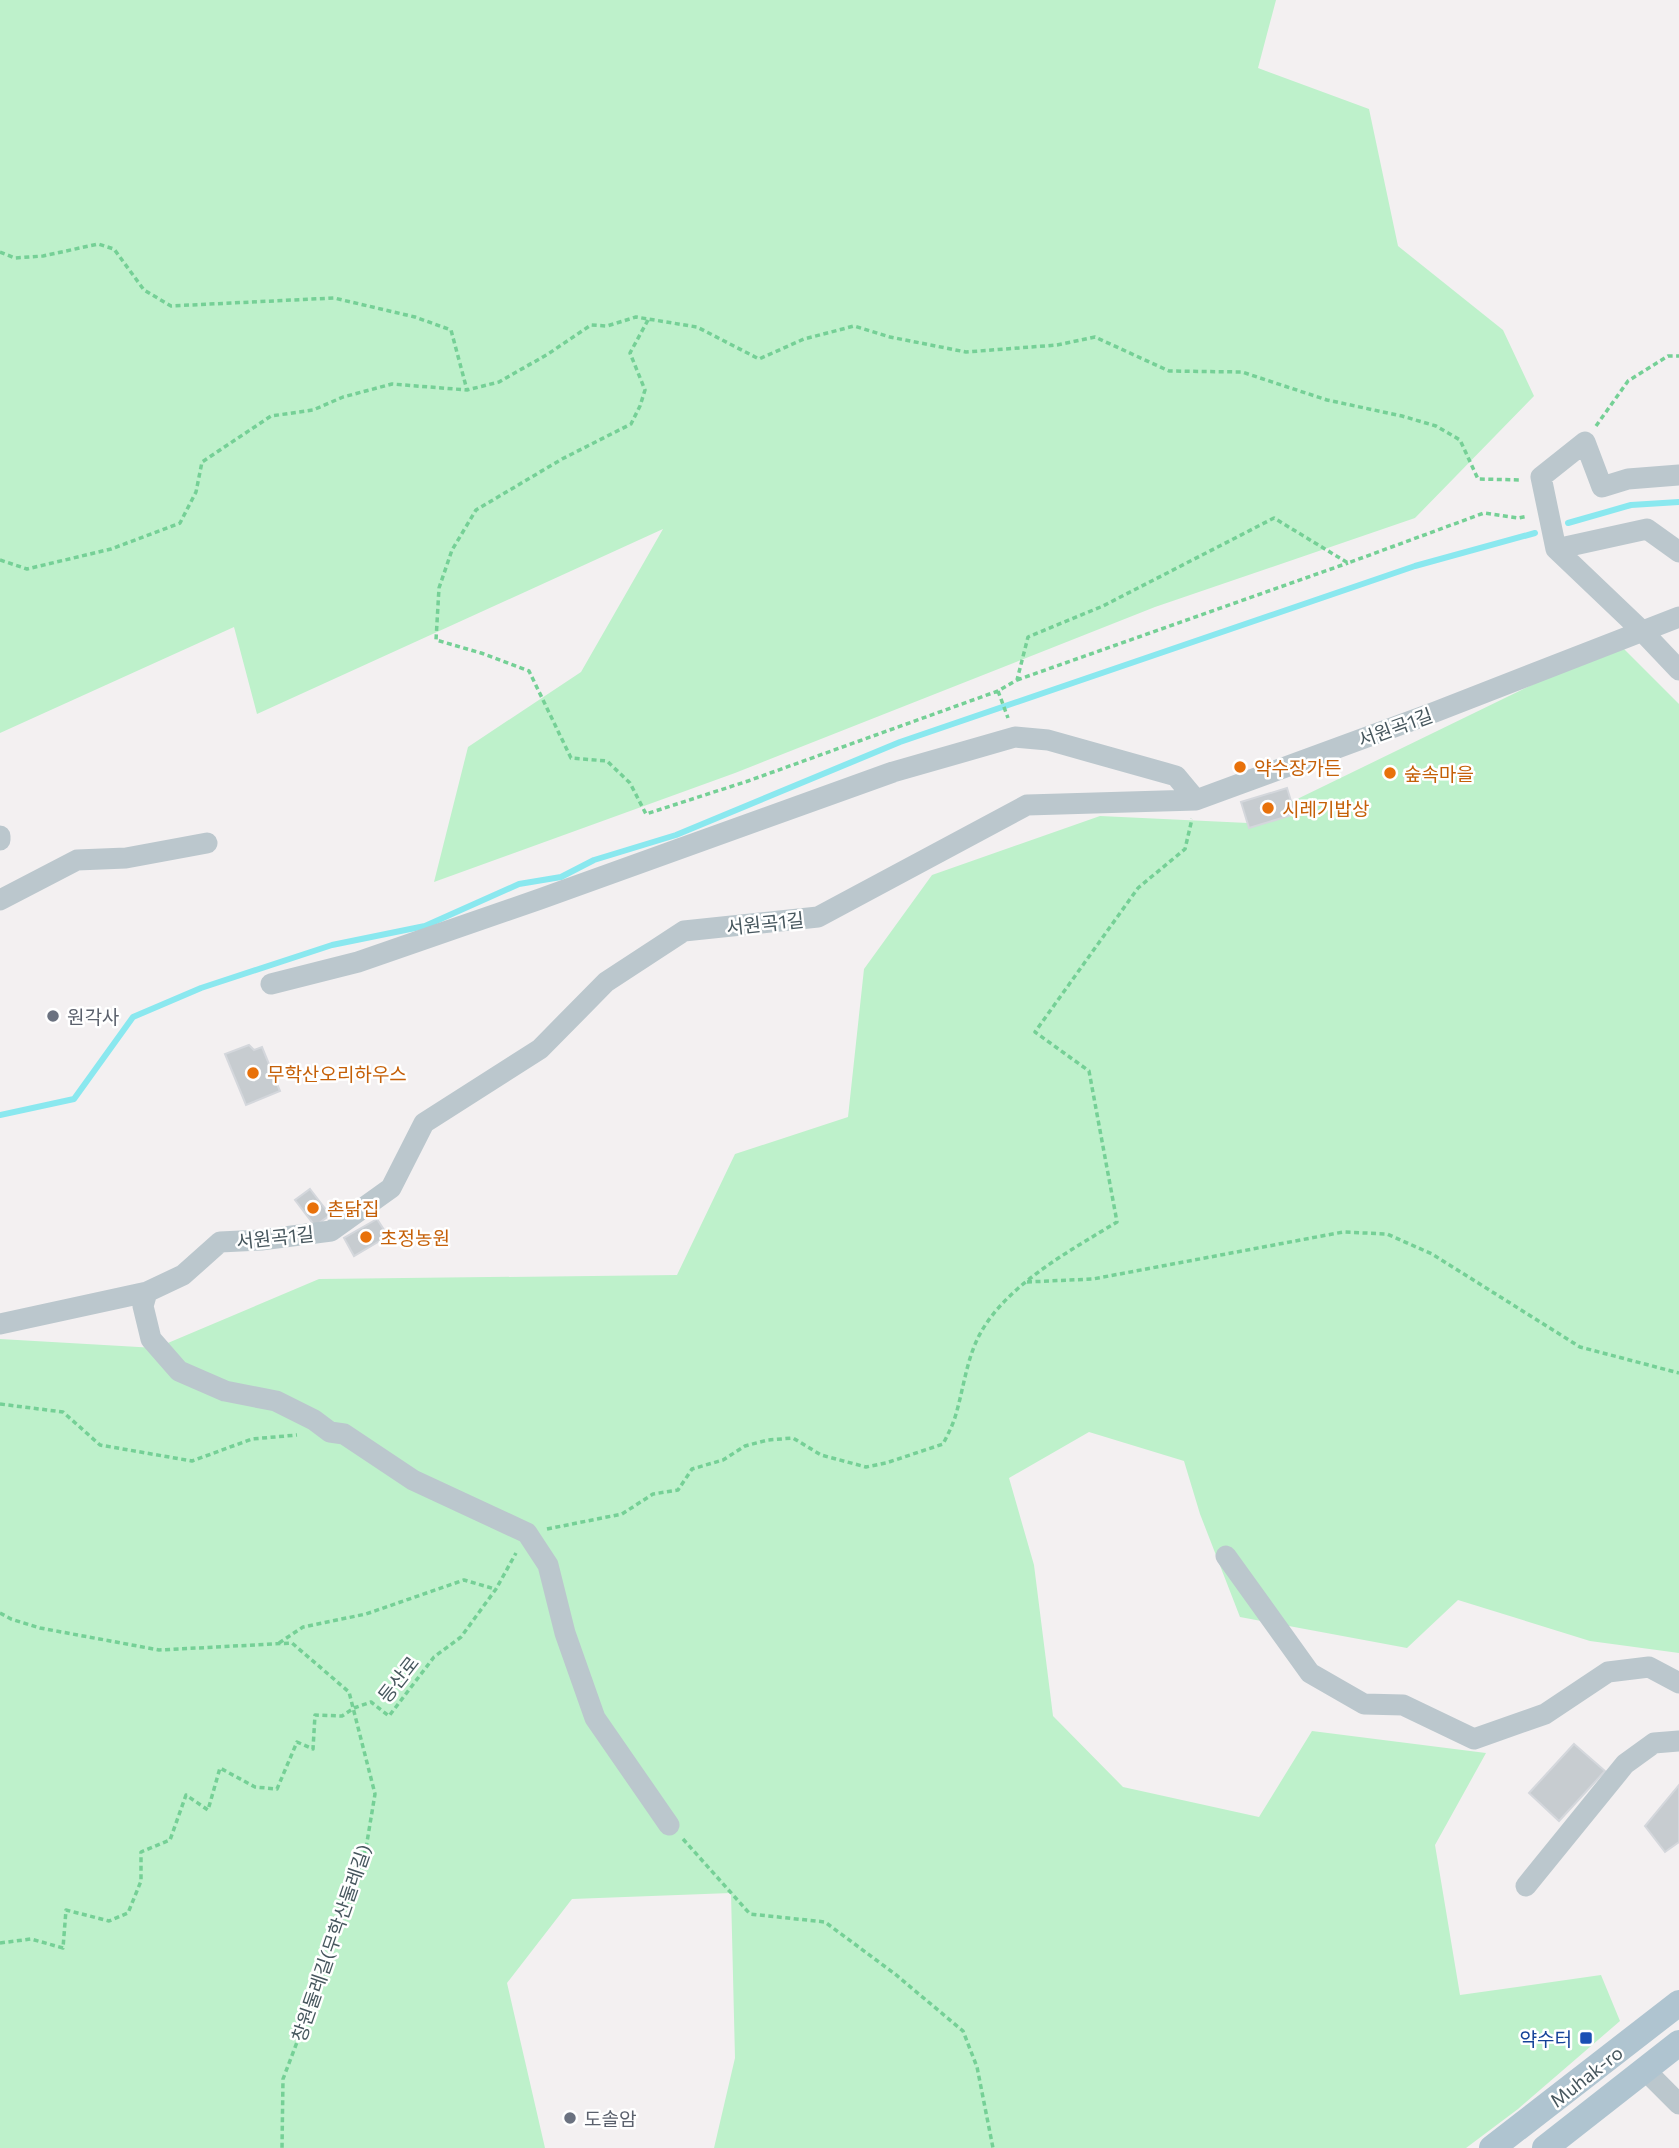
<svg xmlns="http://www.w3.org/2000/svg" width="1679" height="2148" font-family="Commissioner,'Noto Sans KR',sans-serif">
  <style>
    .green { fill: #bef1cb }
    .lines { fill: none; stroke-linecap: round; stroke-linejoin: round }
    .stream { stroke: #8ae8ef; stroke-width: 6 }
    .building { fill: #c7ccd0; stroke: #d4d7dc; stroke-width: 2 }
    .path { stroke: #75d096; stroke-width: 3.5; stroke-dasharray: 5 3.5; stroke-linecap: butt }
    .minor { stroke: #bbc7cd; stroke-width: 21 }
    .major { stroke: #afc4d0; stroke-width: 26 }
    .food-dot { fill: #e8710a; stroke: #fff; stroke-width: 2.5 }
    .worship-dot { fill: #6b7280; stroke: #fff; stroke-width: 2.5 }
    .transit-dot { fill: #1a4fb4; stroke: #fff; stroke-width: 2.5 }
    .labels { text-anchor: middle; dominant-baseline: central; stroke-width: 5; stroke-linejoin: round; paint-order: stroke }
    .street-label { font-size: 19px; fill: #47575e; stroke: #fff }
    .food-label { font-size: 19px; fill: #c56008; stroke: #fff; text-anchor: start }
    .worship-label { font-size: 19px; fill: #5b616d; stroke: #fff; text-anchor: start }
    .transit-label { font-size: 19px; fill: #164399; stroke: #fff; text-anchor: end }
  </style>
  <rect width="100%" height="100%" fill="#f3f0f1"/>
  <path class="green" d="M0 0H1276L1258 68 1369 109 1398 246 1503 330 1534 396 1415 518 1155 607 735 773 434 882 468 747 581 672 663 529 257 714 234 627 0 733Z
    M1618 643 1679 704V1653L1590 1641 1458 1600 1407 1648 1240 1617 1200 1514 1184 1461 1089 1432 1009 1478 1034 1565 1053 1716 1123 1787 1259 1817 1312 1731 1486 1753 1435 1845 1460 1995 1601 1975 1620 2021 1518 2109 1466 2148H714L735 2058 731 1893 572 1899 507 1983 545 2148H0V1339L156 1348 319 1279 677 1275 735 1154 848 1117 864 969 932 875 1100 816 1248 823Z"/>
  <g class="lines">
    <path class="stream" d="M1568 523 1631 505 1679 502
      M0 1115 74 1099 133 1017 201 988 332 945 425 926 519 884 561 877 594 860 676 835 900 742 1415 566 1535 533"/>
  </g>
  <path class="building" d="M1287 788 1295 814 1249 828 1241 802Z
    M249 1045 254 1050 262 1047 280 1091 246 1105 225 1054Z
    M310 1189 330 1215 315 1226 295 1200Z
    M377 1219 388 1236 354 1256 344 1238Z
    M1574 1744 1605 1771 1559 1821 1529 1793Z
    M1679 1785V1842L1665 1852 1645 1826Z"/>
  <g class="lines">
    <path class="path" d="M0 252 15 258 43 256 98 244 114 249 144 290 171 306 334 298 415 317 451 330 467 390
      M648 320 630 353 645 390 640 406 631 424 562 459 476 510 452 550 439 588 436 640 481 653 529 671 571 758 607 761 630 783 646 814 748 781 998 691 1017 680 1028 637 1103 606 1274 518 1348 563 1484 513 1518 518 1528 516
      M1596 426 1628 381 1668 356H1679
      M0 560 27 569 111 549 180 523 196 492 202 462 271 416 313 410 343 397 392 384 467 390 499 382 548 354 591 325 607 326 636 317 697 327 759 359 804 339 854 326 890 337 966 352 1057 345 1095 337 1169 371 1242 372 1327 400 1402 416 1436 426 1460 440 1478 479 1522 480
      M1017 680 1348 563
      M998 691 1008 718
      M1027 1282 1093 1279 1343 1232 1387 1234 1432 1254 1580 1347 1679 1373
      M0 1404 63 1412 100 1445 192 1461 252 1439 297 1435
      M547 1529 622 1514 653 1494 678 1490 692 1469 723 1460 745 1446 768 1440 793 1438 821 1455 866 1467 886 1463 943 1444C948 1434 953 1425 956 1414 963 1390 966 1365 976 1342 1000 1288 1068 1252 1117 1222L1089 1071 1035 1032 1138 888 1185 849 1192 819
      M0 1613 11 1619 40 1628 159 1650 292 1643 349 1692 375 1794 366 1848 323 1974 283 2079 282 2148
      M279 1643 303 1627 366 1614 464 1580 495 1589
      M683 1839 750 1914 825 1922 895 1974 963 2031 977 2067 993 2148
      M0 1943 31 1939 63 1948 66 1910 109 1921 128 1913 141 1881V1852L170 1840 186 1795 208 1810 220 1768 255 1787 277 1789 297 1742 313 1749 315 1715 342 1716 354 1708 371 1702 389 1716 434 1657 461 1637 496 1589 516 1553"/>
    <path class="minor" d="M1679 475 1628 479 1602 487 1585 442 1541 477 1556 549 1642 631 1679 670
      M1556 549 1647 529 1679 552
      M0 836V840
      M0 900 77 860 126 858 207 843
      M271 984 358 962 540 899 893 772 1015 737 1048 740 1176 776 1196 800
      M147 1292 143 1306 151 1339 179 1371 225 1391 276 1401 314 1420 330 1432 344 1434 413 1480 527 1533 548 1565 565 1633 595 1718 669 1825
      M0 1324 147 1292 183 1275 220 1242 261 1240 331 1231 391 1188 424 1123 540 1049 606 982 684 931 818 917 1027 805 1196 800 1435 712 1679 617
      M1226 1556 1310 1673 1364 1704 1403 1705 1474 1739 1545 1714 1608 1672 1649 1667 1679 1683
      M1526 1886 1625 1764 1654 1743 1679 1741
      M1645 2070 1679 2104"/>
    <path class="major" d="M1492 2148 1679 2003
      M1545 2148 1679 2043"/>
  </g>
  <g class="food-dot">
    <circle cx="1240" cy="767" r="7"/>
    <circle cx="1390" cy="773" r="7"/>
    <circle cx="1268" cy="808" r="7"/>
    <circle cx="253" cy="1073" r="7"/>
    <circle cx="313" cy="1208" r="7"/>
    <circle cx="366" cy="1237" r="7"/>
  </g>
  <g class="worship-dot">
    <circle cx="53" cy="1016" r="7"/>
    <circle cx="570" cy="2118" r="7"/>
  </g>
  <rect class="transit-dot" x="1579" y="2031" width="14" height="14" rx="3.5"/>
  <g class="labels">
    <g class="street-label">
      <text transform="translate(1395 727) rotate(-20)">서원곡1길</text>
      <text transform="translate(765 923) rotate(-6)">서원곡1길</text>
      <text transform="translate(275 1237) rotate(-6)">서원곡1길</text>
      <text transform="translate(398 1679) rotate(-52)">등산로</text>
      <text transform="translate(331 1943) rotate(-71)">창원둘레길(무학산둘레길)</text>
      <text transform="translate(1586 2076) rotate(-38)">Muhak-ro</text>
    </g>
    <g class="food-label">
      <text x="1254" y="767">약수장가든</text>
      <text x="1404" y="773">숲속마을</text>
      <text x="1282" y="808">시레기밥상</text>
      <text x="267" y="1073">무학산오리하우스</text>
      <text x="327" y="1208">촌닭집</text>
      <text x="380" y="1237">초정농원</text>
    </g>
    <g class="worship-label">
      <text x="67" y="1016">원각사</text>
      <text x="584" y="2118">도솔암</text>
    </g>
    <g class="transit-label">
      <text x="1572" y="2038">약수터</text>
    </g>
  </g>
</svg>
